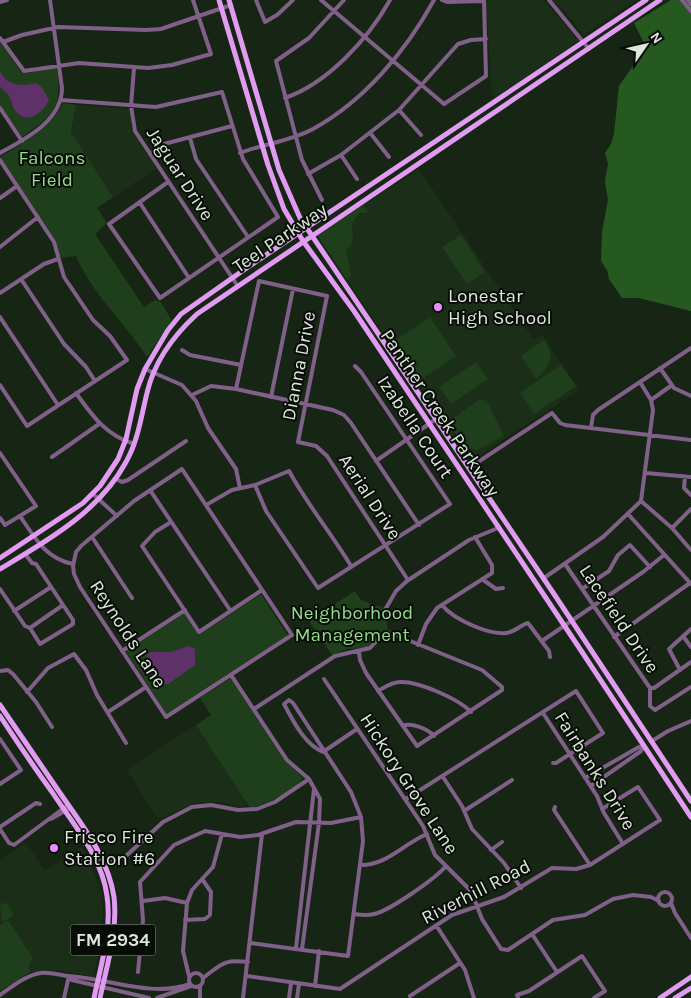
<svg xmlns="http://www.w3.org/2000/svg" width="691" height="998" font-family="Karla,sans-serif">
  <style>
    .built { fill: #1b2f18 }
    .green { fill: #1f3e1b }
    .forest { fill: #25591f }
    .water { fill: #5e3169 }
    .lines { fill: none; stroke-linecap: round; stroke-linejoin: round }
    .minor { stroke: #805f88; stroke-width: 4 }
    .major { stroke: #e19bf2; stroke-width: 5 }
    .poi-dot { fill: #e88eff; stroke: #070d06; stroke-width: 2 }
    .labels { text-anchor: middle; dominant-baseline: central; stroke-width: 4; stroke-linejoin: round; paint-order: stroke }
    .shield { fill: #070d06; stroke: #9da69b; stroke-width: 1 }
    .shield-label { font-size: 18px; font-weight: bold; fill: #dde7db }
    .park-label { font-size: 19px; fill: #94dd8a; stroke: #070d06 }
    .street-label { font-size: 19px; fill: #dde7db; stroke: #070d06 }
    .poi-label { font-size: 19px; fill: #dde7db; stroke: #070d06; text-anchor: start }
  </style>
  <rect width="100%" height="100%" fill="#172614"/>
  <path class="built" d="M486 0H543L579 41 496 97 492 94Z
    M552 0H636L584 35 568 14Z
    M76 105 129 109 132 129 157 168 113 197 71 132Z
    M419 169 533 339 542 334 579 390 469 462 317 235Z
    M196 725 247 803 242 807 221 802 195 803 158 819 127 770Z
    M26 843 45 871 82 847 89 859 102 894 103 913 102 934 94 977 58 970 30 972 29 964 33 958 8 920 0 925V860Z"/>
  <path class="green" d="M0 41 21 72 27 73 57 67C62 109 56 113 22 137L0 106Z
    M63 103 76 105 71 132 113 197 97 208 107 223 95 234 144 307 155 300 161 302 172 321 147 357C125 323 92 294 76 256L61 258 53 237 0 157C23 143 52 128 63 103Z
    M363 205 370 213H359L352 224 353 242 346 251 351 276 347 280 317 235Z
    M461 235 485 272 467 284 442 247Z
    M430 317 456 356 419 381 393 342Z
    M544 340C556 357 550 366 536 379L521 356Z
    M476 362 488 379 451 404 439 387Z
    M561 365 576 386 534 414 520 393Z
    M480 399 487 401 504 436 477 450 463 446 448 422Z
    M355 591 361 600 384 608 388 629 366 648 348 649 332 655 309 621Z
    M261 594 288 636 167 715 126 651 184 613 200 634Z
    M231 678 286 761 303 778C295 791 264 806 250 808L196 725 211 715 200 698Z
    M6 902 14 915 2 923 0 906Z
    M8 920 33 958 29 964 30 972 0 991V925Z"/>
  <path class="forest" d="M671 0H691V311L639 298H622L609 279 607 270 601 261 602 232 608 200 605 181 608 164 605 153 611 144 614 134 619 86 637 60 644 43 634 23Z"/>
  <path class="water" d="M0 71C8 87 21 86 37 83L43 89 49 100C44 111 29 125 17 113 9 104 16 99 0 87Z
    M189 646 195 649V665L168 684H161L155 678 146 655 150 652H171Z"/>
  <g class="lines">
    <path class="minor" d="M256 0 265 22 277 15 293 0
      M321 0 444 104 486 76 484 0
      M442 0 447 2 484 1
      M549 0 589 49
      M682 0 691 11
      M688 0 691 4
      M0 2 7 0
      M0 38 24 71 79 63 148 68 172 65 211 54 193 0
      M3 42 22 35 58 27 146 30 161 29 231 5
      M134 68 131 106 135 131 237 285
      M285 98C328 83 368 39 390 0
      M61 100 156 107 222 92 243 159 278 217 160 298 109 224 168 182
      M0 108 22 141
      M399 110 421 135
      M371 134 389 157
      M190 138 196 159 248 237
      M0 153C25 139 62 121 62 88L50 0
      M240 153C263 144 291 141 313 129 364 101 406 51 434 0
      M150 154 164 144 232 126
      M341 155 357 179
      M0 160 54 242 64 277 93 320 110 336 127 360 27 426 0 385
      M308 174 341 155 399 110 458 44 471 40 486 39
      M0 198 17 186
      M322 200 302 160 276 61 309 38 344 0
      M140 203 189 278
      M0 247 38 217
      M21 279 64 344 86 367 95 381
      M0 293 44 264 58 259
      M0 317 58 405
      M182 350 190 355 241 365
      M660 368 674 388 691 396
      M145 369 182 385 196 401 208 428 236 469 240 488
      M236 389 259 281 327 296 298 442 316 446 327 456 408 580
      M76 393C93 417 106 435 134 444
      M192 395 211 386 236 389 333 410 344 415 351 423 419 525
      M271 397 293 289
      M651 400 672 385
      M591 428 593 415 598 410 691 348
      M0 453 36 506 5 525 0 518
      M52 457 99 424
      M376 461 436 419
      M469 468 552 413 560 423 565 425 691 440
      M182 469 292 635 166 717 80 587 74 574 73 566 76 552 81 546 134 501Z
      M646 473 691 477
      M685 477 684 488 691 495
      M116 479 122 482 128 480 186 441
      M255 485 266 511 318 588 450 504 361 372 355 366
      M150 490 230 610
      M93 494 117 516
      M641 501 672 528 691 550
      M206 505 232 490 255 485 289 471C307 504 331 533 351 566
      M628 514 691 584
      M20 516C35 538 45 558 73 564
      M171 522 155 532 142 546 199 632 262 590
      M672 528 691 509
      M92 537 132 598
      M565 564 650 688
      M544 578 603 537 641 501 653 410 651 400 640 382
      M482 579 496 589 503 588
      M0 589 25 626 30 628 40 644 73 624V620L36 564 32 563 25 554
      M582 589 609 571 618 555 630 545 650 567
      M442 605C453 619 488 635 506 633 515 632 520 625 528 623L549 651 550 657
      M14 611 51 587
      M382 615 396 591 407 581 469 540 498 528
      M30 628 63 605
      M683 636 691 647
      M614 637 690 583
      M542 641 643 572 664 555
      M418 645 426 624 437 608 492 573V565L475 537
      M122 651 185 610
      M680 670 669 649 691 629
      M0 671 8 670 13 674 36 702 52 727
      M231 675 287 760 309 779 320 799 319 823 302 949
      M324 679 423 826 435 855 471 891 482 919 501 949 508 950 553 920 585 915 613 899 633 895 651 897 659 901
      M650 688V706L655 710 691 687
      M650 688H654L691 662
      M378 691C385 687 392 682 400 682 418 681 459 699 471 712
      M27 692 48 668 74 654 86 670 97 695 126 743
      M254 709 335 656 370 648 384 633 388 632 482 670 502 687V690L417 746 366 673 360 660 359 652
      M108 712 146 687
      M543 713 597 796 604 813 623 844
      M403 726C411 722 428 729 434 736
      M0 739 21 770 0 784
      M652 741 668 731 691 721
      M323 752 357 729
      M443 777 462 806 472 829 504 863 521 888
      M585 778 639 747 644 746
      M591 786 641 751 644 746
      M406 799 576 691 603 733 556 763H553
      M555 807 554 810 590 865
      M464 811 512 780
      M51 819 70 808
      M0 827 36 803 40 804
      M0 829 9 843 14 845 68 805
      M491 850 502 842
      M360 865C386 866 403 844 427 834
      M99 867 126 856 163 822 192 807 211 805 238 810 257 809 275 802 309 779
      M658 899a7 7 0 1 1 14 0a7 7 0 1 1-14 0Z
      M143 901 165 898 187 903
      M671 903 675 913 691 938
      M354 914C360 915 367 916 374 914 389 911 435 879 446 866
      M185 920 205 919 210 915 211 892 202 879
      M436 925 465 970 474 998
      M532 934 557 972
      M251 943 348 956 363 841 361 817 351 792 293 703 289 700 284 704C293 721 305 745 323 752
      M296 948 314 789
      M138 972 143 920 140 882 174 845 205 831 240 837 258 835 296 822 331 823 361 817
      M189 980a7 7 0 1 1 14 0a7 7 0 1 1-14 0Z
      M69 976 72 980 149 998
      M189 976 183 951 187 903 192 890 213 867 222 834
      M247 976 340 989 452 915 504 897 552 868 576 869 590 865 660 820 638 787 602 809
      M203 978C222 964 223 959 248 962
      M315 986 319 951
      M0 995C12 987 26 975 41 973 50 972 59 975 68 976 107 978 152 998 190 984
      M410 996 460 963
      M64 998 69 976
      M157 998 191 986
      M200 998V986
      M243 998 262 834
      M289 998 291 983
      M297 998 299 984
      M518 998 517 995 529 991 582 956 605 991 594 998"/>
    <path class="major" d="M219 0 268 165 284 209 303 241 354 311 582 652 691 817
      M229 0 279 170 300 218 554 594 691 801
      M0 558 83 503 100 486 118 459 126 439 137 389 145 369 168 330 181 314 248 267 646 0
      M0 569C47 541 99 512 126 462 138 441 141 417 147 393 154 362 173 336 197 314L660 0
      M0 705C20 734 40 764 60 793 82 825 108 857 114 897 118 931 107 965 100 998
      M0 716C17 742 34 767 52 792 73 824 102 857 107 896 112 930 101 965 94 998
      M660 998 691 977
      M675 998 691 988"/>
  </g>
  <g class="poi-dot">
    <circle cx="438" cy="307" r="5"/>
    <circle cx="54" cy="848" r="5"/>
  </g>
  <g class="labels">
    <rect class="shield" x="70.5" y="924.5" width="85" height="31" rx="4"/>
    <g class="shield-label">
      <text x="113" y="940">FM 2934</text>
    </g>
    <g class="park-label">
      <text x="52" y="158">Falcons<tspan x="52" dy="22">Field</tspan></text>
      <text x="352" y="613">Neighborhood<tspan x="352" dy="22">Management</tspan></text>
    </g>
    <g class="street-label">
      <text transform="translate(180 174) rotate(57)">Jaguar Drive</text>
      <text transform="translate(280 238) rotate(-34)">Teel Parkway</text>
      <text transform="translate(299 366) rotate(-79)">Dianna Drive</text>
      <text transform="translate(440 413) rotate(56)">Panther Creek Parkway</text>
      <text transform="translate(415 427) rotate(56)">Izabella Court</text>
      <text transform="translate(370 497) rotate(57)">Aerial Drive</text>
      <text transform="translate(619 619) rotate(56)">Lacefield Drive</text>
      <text transform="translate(128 634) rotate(57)">Reynolds Lane</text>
      <text transform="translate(595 771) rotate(58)">Fairbanks Drive</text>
      <text transform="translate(409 784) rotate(57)">Hickory Grove Lane</text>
      <text transform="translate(476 892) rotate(-27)">Riverhill Road</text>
    </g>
    <g class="poi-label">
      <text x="448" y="296">Lonestar<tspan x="448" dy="22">High School</tspan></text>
      <text x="64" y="837">Frisco Fire<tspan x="64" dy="22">Station #6</tspan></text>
    </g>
  </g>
  <g transform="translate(646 45) rotate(56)" stroke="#070d06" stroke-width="4" paint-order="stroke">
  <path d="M0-4L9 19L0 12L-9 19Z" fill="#dde7db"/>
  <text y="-8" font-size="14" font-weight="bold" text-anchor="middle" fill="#dde7db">N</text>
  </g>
</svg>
